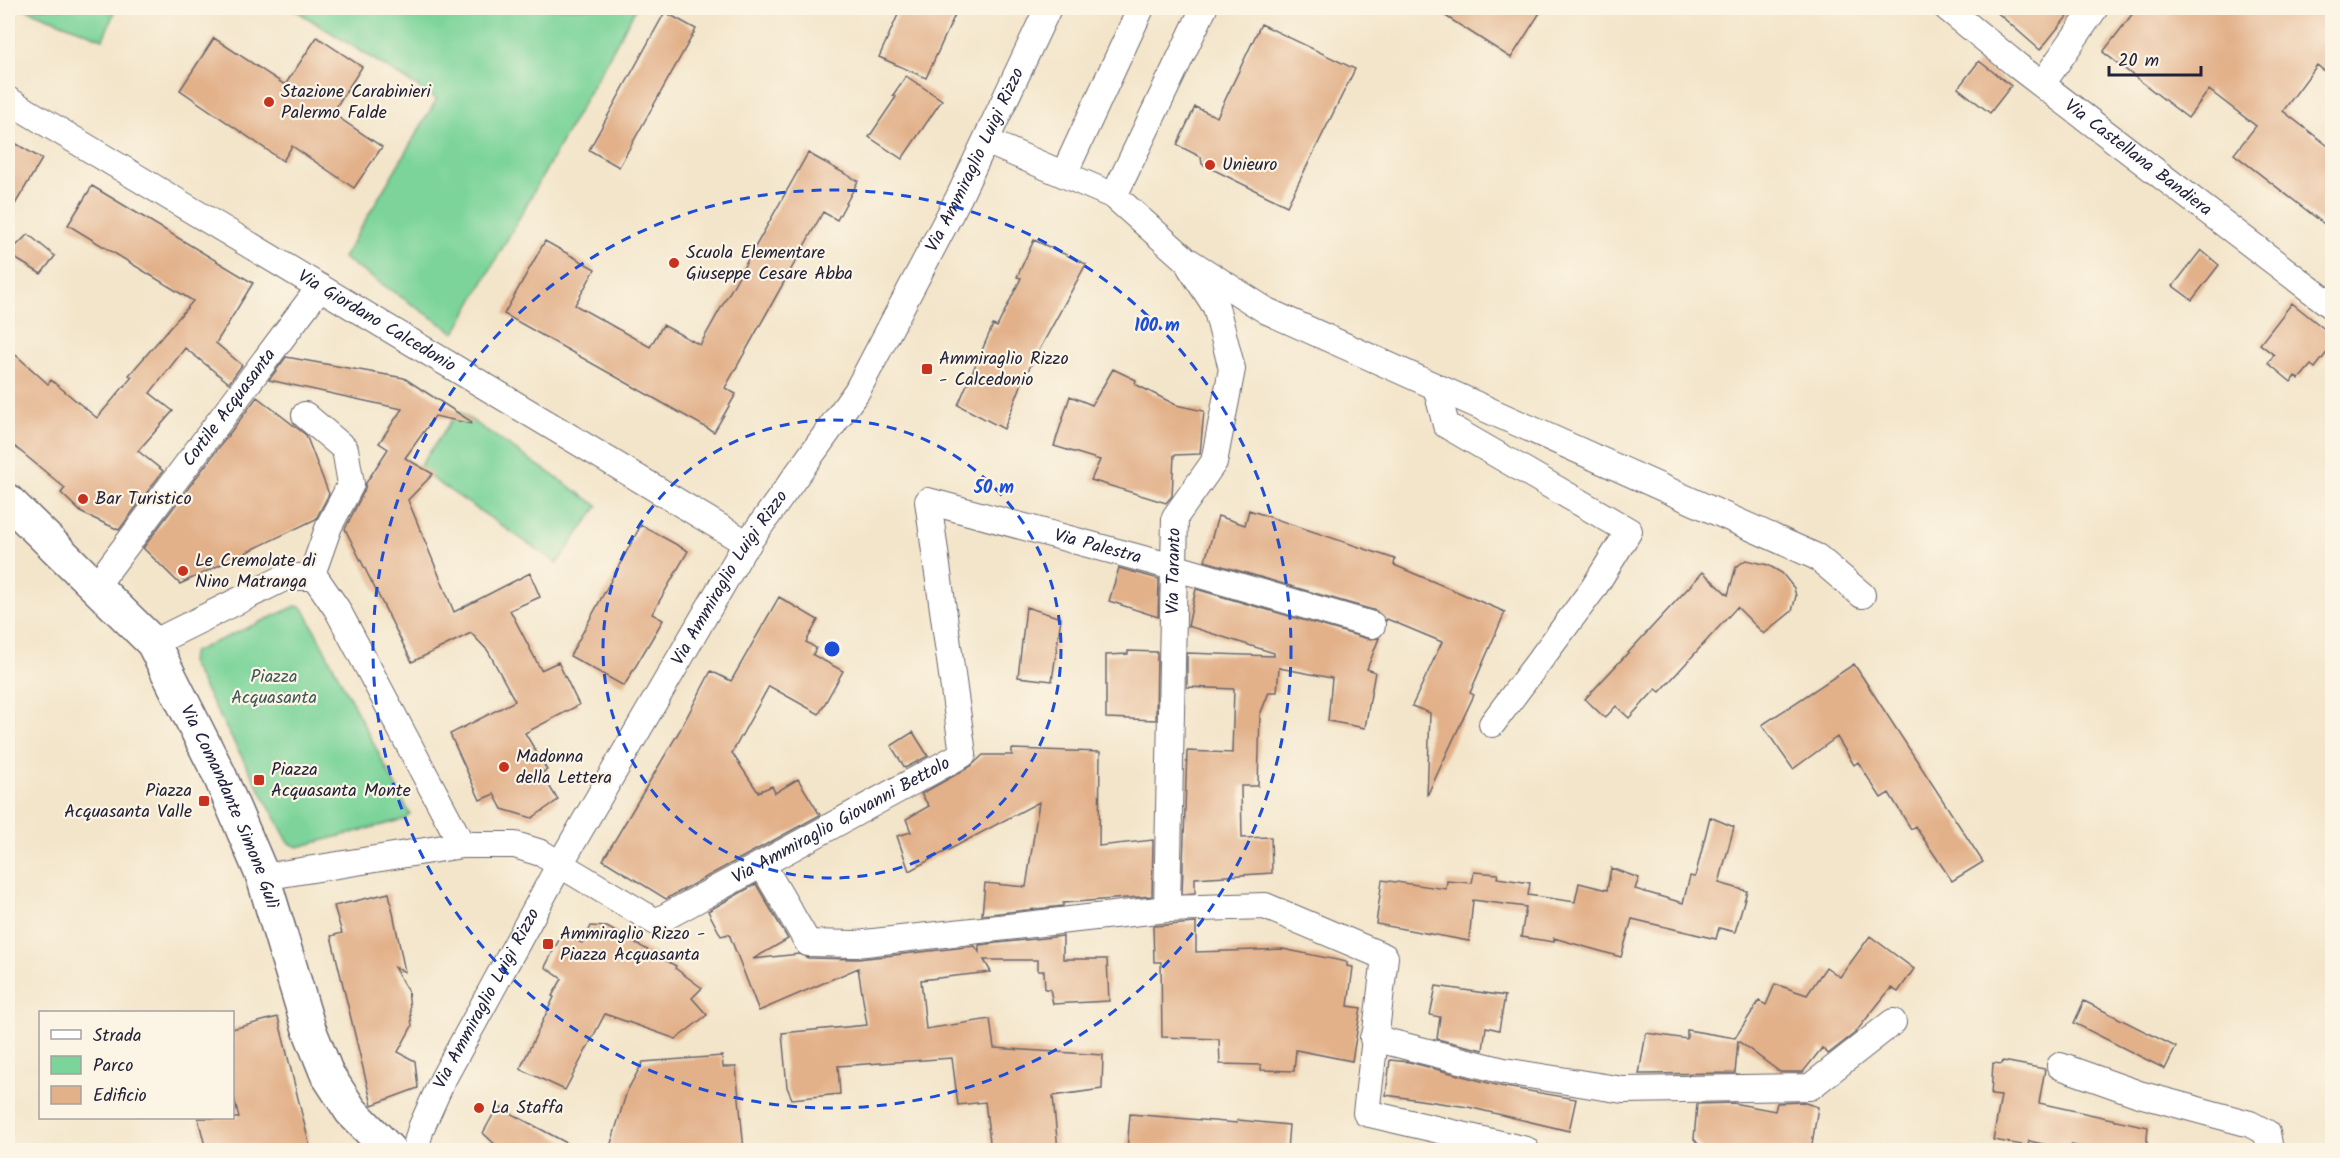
<svg xmlns="http://www.w3.org/2000/svg" width="2340" height="1158" font-family="Kalam,sans-serif">
  <style>
    .green { fill: #7bd49a; stroke: #4e7b6a; stroke-width: 1.5 }
    .building { fill: #e2b089 }
    .lines { fill: none; stroke-linecap: round; stroke-linejoin: round }
    .street-casing { stroke: #6b666d; stroke-width: 28 }
    .secondary-casing { stroke: #6b666d; stroke-width: 36 }
    .street { stroke: #fff; stroke-width: 26 }
    .secondary { stroke: #fff; stroke-width: 33 }
    .ring { fill: none; stroke: #1d4ed8; stroke-width: 3; stroke-dasharray: 10 8 }
    .poi-dot { fill: #c8321e; stroke: #fcf5e5; stroke-width: 2 }
    .labels { text-anchor: middle; dominant-baseline: central; stroke-width: 4.5; stroke-linejoin: round; paint-order: stroke }
    .poi-label { font-size: 18px; fill: #22223b; stroke: #fcf5e5; text-anchor: start }
    .street-label { font-size: 18px; fill: #22223b; stroke: #fcf5e5 }
    .park-label { font-size: 18px; fill: #3d5758; stroke: #fcf5e5 }
    .centre { fill: #1d4ed8; stroke: #fcf5e5; stroke-width: 3 }
    .ring-label { font-size: 18px; text-anchor: middle; font-weight: bold; fill: #1d4ed8; stroke: #fcf5e5; stroke-width: 4.5; stroke-linejoin: round; paint-order: stroke }
  </style>
  <rect width="100%" height="100%" fill="#fcf5e5"/>
  <filter id="ink" filterUnits="userSpaceOnUse"><feTurbulence type="fractalNoise" baseFrequency=".0167" numOctaves="2"/><feDisplacementMap in="SourceGraphic" scale="12" xChannelSelector="R" yChannelSelector="G"/><feConvolveMatrix kernelMatrix="1 2 1 2 8 2 1 2 1" color-interpolation-filters="sRGB"/></filter>
  <filter id="wash" filterUnits="userSpaceOnUse"><feTurbulence type="fractalNoise" baseFrequency=".008" numOctaves="4" result="noise"/><feDisplacementMap in="SourceGraphic" scale="24" xChannelSelector="R" yChannelSelector="G"/><feGaussianBlur stdDeviation="1.35" result="paint"/><feColorMatrix in="noise" values="0 0 0 0 0 0 0 0 0 0 0 0 0 0 0 0 0 1.4 0 .05"/><feComposite in="paint" operator="in"/></filter>
  <g filter="url(#wash)">
    <rect width="100%" height="100%" fill="#f3e5ca"/>
    <path class="green" d="M23 8H116L103 39Z
      M292 8H636L455 333 343 258 437 99Z
      M458 411 598 506 557 563 418 469Z
      M296 606 303 608 410 814 405 819 298 847 289 843 190 662 193 652Z"/>
    <g id="blocks">
      <path class="building" d="M901 8H958L926 78 879 57Z
        M1433 8H1543L1511 58Z
        M1992 8H2074L2040 50Z
        M2137 8H2332V77L2317 65 2283 111 2332 149V230L2234 154 2256 126 2209 90 2188 118 2103 52Z
        M665 12 696 29 619 167 589 150Z
        M1261 24 1355 69 1287 206 1202 164 1201 157 1177 145 1195 107 1217 117Z
        M317 37 362 67 332 113 382 147 354 188 292 146 283 161 180 90 214 38 285 85Z
        M1979 61 2011 86 1990 113 1958 88Z
        M906 76 942 100 902 159 869 137 896 97 893 95Z
        M8 139 42 159 8 216Z
        M808 153 858 181 837 220 823 212 725 388 736 394 714 432 504 314 545 241 595 269 575 305 650 347 663 325 700 345Z
        M92 186 253 283 216 343 242 365 229 383 185 348 150 393 173 411 138 451 163 471 119 530 82 513 61 493 65 488 8 441V348L48 384 51 380 97 418 132 377 129 375 193 301 68 225Z
        M28 234 55 256 41 274 8 254Z
        M1034 240 1086 264 1024 378 1004 429 958 405 993 325 997 327 1021 278 1017 277Z
        M2201 250 2219 265 2192 300 2173 286Z
        M2292 303 2332 335V346L2315 368 2311 365 2299 379 2295 376 2291 382 2268 363 2274 355 2260 344Z
        M286 357 404 378 472 422 471 424 435 416 405 458 433 474 408 500 454 612 530 573 540 597 510 610 541 670 558 662 579 705 525 733 547 770 541 773 558 800 532 818 502 809 494 794 480 800 450 734 515 701 488 651 471 633 412 662 345 529 364 491 366 483 388 449 379 443 402 409 269 380Z
        M1113 369 1136 380 1135 384 1176 405 1204 411 1200 454 1174 455 1172 496 1166 503 1091 480 1100 460 1054 446 1070 396 1092 405Z
        M257 397 306 435 329 494 316 519 180 584 143 548Z
        M1249 510 1395 559 1394 565 1505 612 1470 693 1474 695 1427 796 1430 713 1412 706 1442 642 1387 619 1386 621 1376 611 1205 561 1218 516 1245 525Z
        M641 525 688 551 652 614 663 620 624 686 570 656Z
        M1746 560 1768 565 1782 573 1794 588 1796 596 1792 611 1764 634 1737 607 1660 692 1656 689 1629 718 1616 706 1605 718 1585 699 1703 572 1728 595 1736 567Z
        M1119 568 1159 579 1158 617 1109 601Z
        M1196 589 1368 639 1379 638 1367 669 1375 672 1365 728 1328 721 1332 678 1279 668 1277 692H1269L1260 715 1258 786H1241L1242 838 1271 837 1272 873 1195 878V893L1182 894 1187 751 1232 753 1234 689 1187 687V653L1274 656V653L1188 626Z
        M779 597 818 620 806 642 816 648 813 655 843 671 819 714 769 686 732 753 758 792 772 786 775 793 798 779 820 815 666 899 603 860 680 730 711 671 731 681Z
        M1026 607 1061 618 1052 681 1018 677Z
        M1128 651 1157 652 1156 720 1106 718V655L1128 654Z
        M1854 664 1983 862 1952 881 1915 826 1911 829 1889 793 1881 798 1858 762 1854 765 1837 737 1793 769 1762 725Z
        M913 732 928 756 905 768 891 746Z
        M1012 749 1100 752 1099 846 1153 840 1152 896 1063 903V906L982 915 985 883 1026 887 1039 802 909 871 897 836 911 832 906 819 929 806 921 794 970 767 983 755H1012Z
        M1710 817 1734 827 1719 883 1747 891 1735 932 1719 928 1716 939 1632 919 1621 957 1554 938V942L1521 937 1526 907 1473 900 1469 941 1376 924 1382 880 1446 889 1447 881 1472 883 1474 872 1498 874 1497 878 1530 883 1528 895 1575 902 1579 883 1607 890 1611 868 1639 878 1635 889 1683 903 1690 876 1695 877Z
        M756 884 788 939 753 959 799 954 808 958 858 959 975 946 979 952V945L1063 936V959H1107L1109 1001 1053 1004 1050 989H1045L1044 971H1038V960H984L991 972 921 980 926 1029 990 1019 994 1048 1103 1055 1102 1089 1053 1096 1058 1150H991L985 1102 958 1105 952 1058 838 1066 840 1094 792 1099 787 1087 782 1033 867 1025 858 968 759 1011 729 934 721 936 708 911Z
        M389 893 405 972 394 967 408 991 412 1026 398 1052 415 1061 418 1088 372 1105 331 936 342 933 334 906Z
        M1196 923V952L1283 949 1347 962V966L1353 967 1348 1006 1361 1008 1352 1061 1296 1050 1294 1071 1261 1070V1065L1220 1064 1219 1039 1162 1037 1161 962H1154L1153 926Z
        M591 926 607 927 676 966 675 968 702 988 692 998 707 1015 676 1039 605 1014 565 1090 520 1069 554 997 552 996 562 979 545 967 562 934 582 943Z
        M1870 936 1914 969 1898 992 1891 988 1855 1033 1828 1054 1822 1048 1803 1072H1780L1738 1041 1735 1073 1639 1074 1646 1033 1687 1039V1030L1735 1038 1759 1001 1766 1005 1775 984 1807 995 1826 967 1840 977Z
        M1436 986 1505 996 1499 1030 1486 1027 1483 1050 1437 1039 1440 1017 1430 1015Z
        M2084 1001 2176 1047 2165 1069 2074 1023Z
        M278 1017 310 1147 296 1150H206L198 1118H239L232 1089V1029Z
        M722 1056 723 1067H736L744 1150H609L627 1091 643 1062Z
        M1390 1060 1409 1062 1500 1086 1576 1099 1569 1131 1468 1107 1386 1095Z
        M2003 1061 2045 1069 2039 1103 2148 1127 2146 1150H2097L2071 1145 2070 1150 2029 1141 2028 1146 1993 1140 2001 1096 1991 1095 1993 1063 2002 1064Z
        M1802 1102 1818 1107 1811 1150H1703L1694 1139 1697 1104 1733 1103 1775 1111 1777 1103Z
        M498 1106 512 1114 580 1150H501L483 1133Z
        M1130 1114 1237 1123 1238 1120 1289 1125 1287 1150H1127Z"/>
    </g>
  </g>
  <g filter="url(#ink)">
    <use href="#blocks" fill-opacity="0" stroke="#6b666d" stroke-width="1.5"/>
    <g class="lines">
      <g class="street-casing">
        <g id="street">
          <path id="s1" d="M1947 8 2019 67 2332 306"/>
          <path d="M2042 84 2095 8"/>
          <path id="s2" d="M8 100 748 544"/>
          <path d="M986 141 1114 196 1185 259 1267 311 1817 557 1862 595"/>
          <path d="M1064 174 1141 8"/>
          <path d="M1114 196 1204 8"/>
          <path d="M1436 387 1446 425 1629 531 1593 589 1492 724"/>
          <path d="M305 415 345 449 351 484 329 526 311 577"/>
          <path id="s3" d="M95 587 320 287"/>
          <path d="M153 643 286 577H315L337 609 462 845"/>
          <path d="M763 866 808 943 856 944 1167 909 1265 906 1385 957 1366 1113 1526 1150"/>
          <path id="s4" d="M263 877 462 845H515L541 853 656 922 963 754 928 501 1173 567 1372 625"/>
          <path id="s5" d="M1167 909 1175 517 1214 462 1232 369 1216 307 1190 267"/>
          <path d="M1373 1038 1504 1071 1623 1090 1810 1087 1893 1022"/>
          <path d="M2060 1066 2139 1094 2250 1124 2267 1133 2270 1150"/>
          <path id="s6" d="M415 1150 421 1128 443 1079 560 864 742 551 857 391 959 197 1048 8"/>
        </g>
      </g>
      <g class="secondary-casing">
        <g id="secondary">
          <path id="s7" d="M8 501 153 643 219 774 263 877 309 1029 327 1074 351 1111 389 1150"/>
        </g>
      </g>
      <use href="#street" class="street"/>
      <use href="#secondary" class="secondary"/>
    </g>
  </g>
  <g class="ring">
    <circle cx="832" cy="649" r="229"/>
    <circle cx="832" cy="649" r="459"/>
  </g>
  <g class="poi-dot">
    <circle cx="269" cy="102" r="6"/>
    <circle cx="1210" cy="165" r="6"/>
    <circle cx="674" cy="263" r="6"/>
    <rect x="921" y="363" width="12" height="12" rx="3"/>
    <circle cx="83" cy="499" r="6"/>
    <circle cx="183" cy="571" r="6"/>
    <circle cx="504" cy="767" r="6"/>
    <rect x="253" y="774" width="12" height="12" rx="3"/>
    <rect x="198" y="795" width="12" height="12" rx="3"/>
    <rect x="542" y="938" width="12" height="12" rx="3"/>
    <circle cx="479" cy="1108" r="6"/>
  </g>
  <g class="labels">
    <g class="poi-label">
      <text x="281" y="92">Stazione Carabinieri<tspan x="281" dy="21">Palermo Falde</tspan></text>
      <text x="1222" y="165">Unieuro</text>
      <text x="686" y="253">Scuola Elementare<tspan x="686" dy="21">Giuseppe Cesare Abba</tspan></text>
      <text x="939" y="359">Ammiraglio Rizzo<tspan x="939" dy="21">- Calcedonio</tspan></text>
      <text x="95" y="499">Bar Turistico</text>
      <text x="195" y="561">Le Cremolate di<tspan x="195" dy="21">Nino Matranga</tspan></text>
      <text x="516" y="757">Madonna<tspan x="516" dy="21">della Lettera</tspan></text>
      <text x="271" y="770">Piazza<tspan x="271" dy="21">Acquasanta Monte</tspan></text>
      <text x="192" y="791" text-anchor="end">Piazza<tspan x="192" dy="21">Acquasanta Valle</tspan></text>
      <text x="560" y="934">Ammiraglio Rizzo -<tspan x="560" dy="21">Piazza Acquasanta</tspan></text>
      <text x="491" y="1108">La Staffa</text>
    </g>
    <g class="street-label">
      <text stroke="none"><textPath href="#s1" startOffset="243">Via Castellana Bandiera</textPath></text>
      <text stroke="none"><textPath href="#s6" startOffset="1140">Via Ammiraglio Luigi Rizzo</textPath></text>
      <text stroke="none"><textPath href="#s2" startOffset="430">Via Giordano Calcedonio</textPath></text>
      <text stroke="none"><textPath href="#s3" startOffset="224">Cortile Acquasanta</textPath></text>
      <text stroke="none"><textPath href="#s4" startOffset="1197">Via Palestra</textPath></text>
      <text stroke="none"><textPath href="#s5" startOffset="338">Via Taranto</textPath></text>
      <text stroke="none"><textPath href="#s6" startOffset="654">Via Ammiraglio Luigi Rizzo</textPath></text>
      <text stroke="none"><textPath href="#s7" startOffset="384">Via Comandante Simone Gulì</textPath></text>
      <text stroke="none"><textPath href="#s4" startOffset="627">Via Ammiraglio Giovanni Bettolo</textPath></text>
      <text stroke="none"><textPath href="#s6" startOffset="168">Via Ammiraglio Luigi Rizzo</textPath></text>
    </g>
    <g class="park-label">
      <text x="274" y="677">Piazza<tspan x="274" dy="21">Acquasanta</tspan></text>
    </g>
  </g>
  <circle cx="832" cy="649" r="9" class="centre"/>
  <g class="ring-label">
    <text x="1157" y="331">100 m</text>
    <text x="994" y="493">50 m</text>
  </g>
  <rect width="2340" height="1158" fill="none" stroke="#fcf5e5" stroke-width="30"/>
  <rect x="39" y="1011" width="195" height="108" fill="#fcf5e5" stroke="#a5a1a1" stroke-width="1.5"/>
  <rect x="51" y="1030" width="30" height="9" fill="#ffffff" stroke="#a5a1a1" stroke-width="1.5"/>
  <text x="93" y="1041" font-size="18" fill="#22223b">Strada</text>
  <rect x="51" y="1056" width="30" height="18" fill="#7bd49a" stroke="#a5a1a1" stroke-width="1.5"/>
  <text x="93" y="1071" font-size="18" fill="#22223b">Parco</text>
  <rect x="51" y="1086" width="30" height="18" fill="#e2b089" stroke="#a5a1a1" stroke-width="1.5"/>
  <text x="93" y="1101" font-size="18" fill="#22223b">Edificio</text>
  <path d="M2109 66v9h92v-9" fill="none" stroke="#22223b" stroke-width="3"/>
  <text x="2118" y="66" font-size="18" fill="#22223b" stroke="#fcf5e5" stroke-width="4.5" paint-order="stroke">20 m</text>
</svg>
